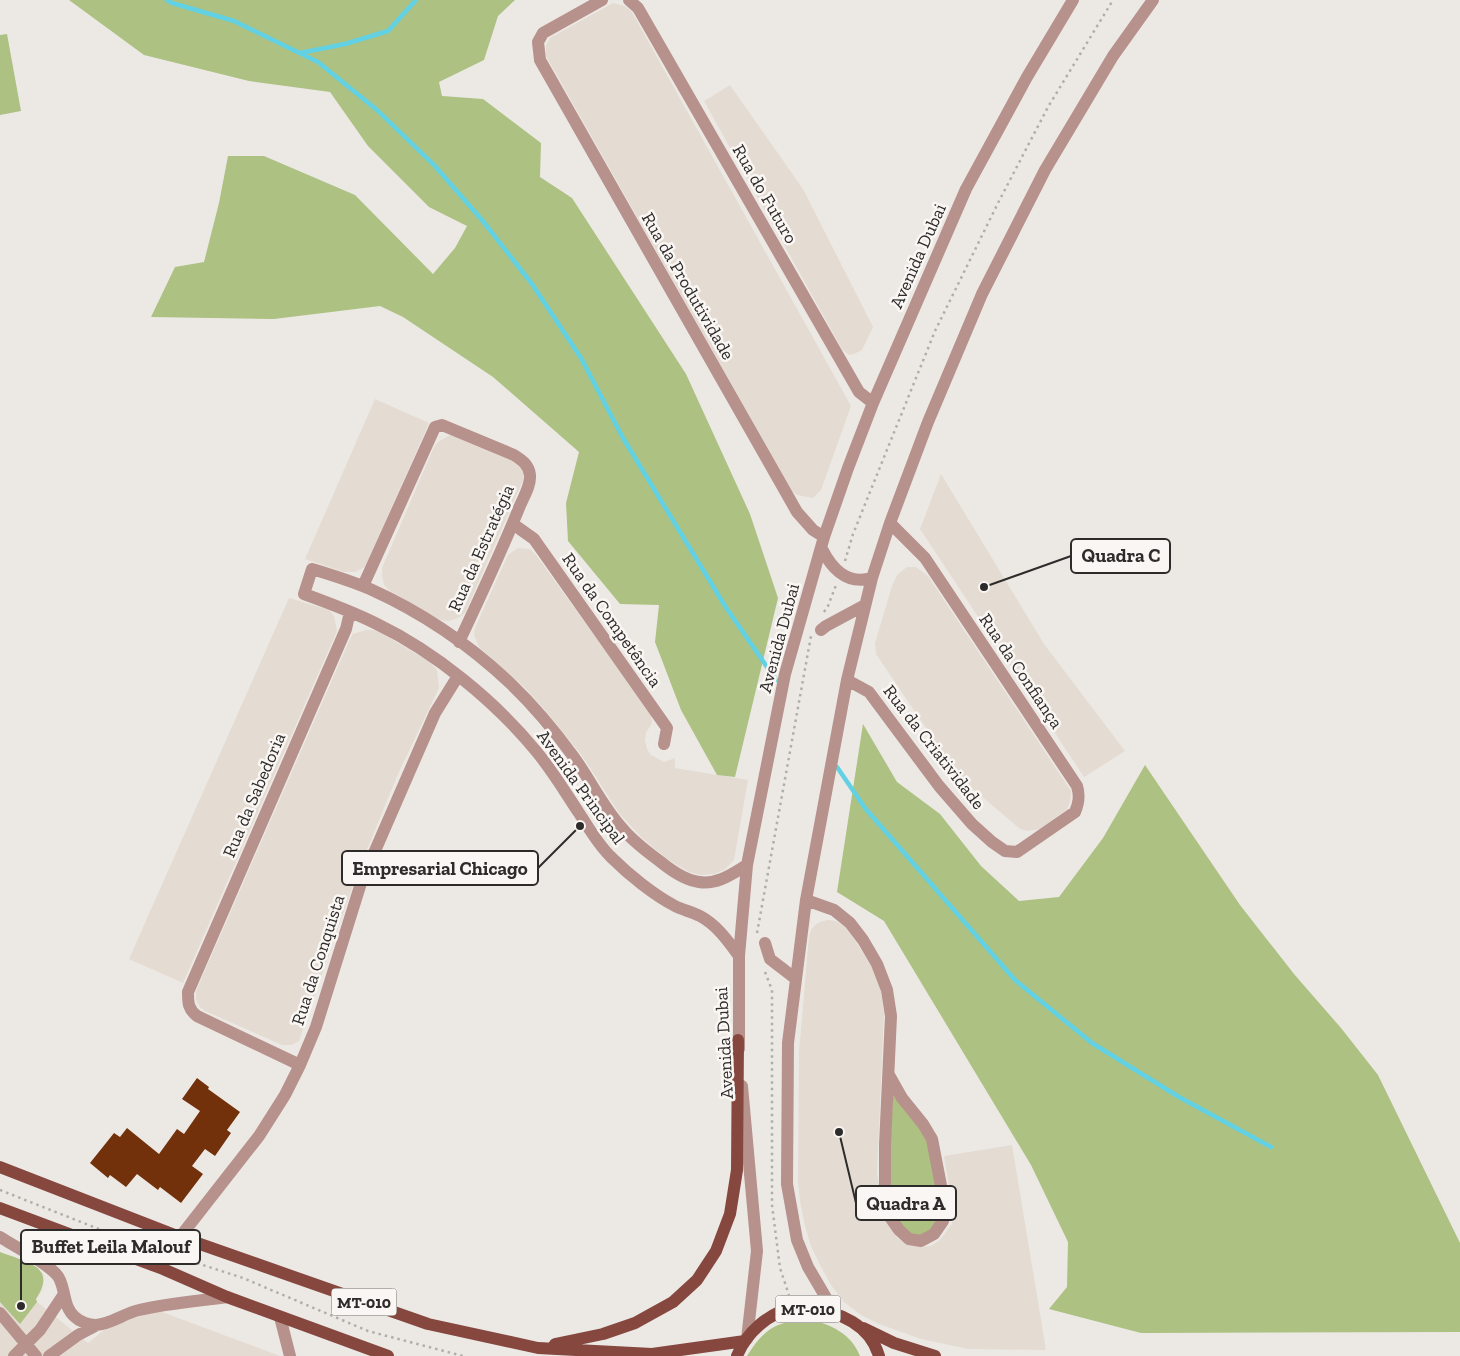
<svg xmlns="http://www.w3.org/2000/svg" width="1460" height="1356" font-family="'Zilla Slab',serif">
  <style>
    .built { fill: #e4dbd2 }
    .green { fill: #acc182 }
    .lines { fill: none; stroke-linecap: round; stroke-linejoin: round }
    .stream { stroke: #62d1e3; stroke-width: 4.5 }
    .building { fill: #72310b }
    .path { stroke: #b0aeab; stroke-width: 2.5; stroke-dasharray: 2.5 4; stroke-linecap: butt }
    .minor { stroke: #b7918b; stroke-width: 12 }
    .major { stroke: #86473f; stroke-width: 12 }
    .labels { text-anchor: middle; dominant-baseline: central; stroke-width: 5; stroke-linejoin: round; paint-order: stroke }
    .shield { fill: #faf6f3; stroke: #6a6967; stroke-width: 1 }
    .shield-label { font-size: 16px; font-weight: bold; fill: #2d2c2b }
    .street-label { font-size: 18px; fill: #2d2c2b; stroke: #faf6f3 }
    .leader { fill: none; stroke: #2d2c2b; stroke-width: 2 }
    .callout-dot { fill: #2d2c2b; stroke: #faf6f3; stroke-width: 2 }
    .callout { fill: #faf6f3; stroke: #2d2c2b; stroke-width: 2 }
    .callout-label { font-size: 19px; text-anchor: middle; font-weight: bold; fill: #2d2c2b }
  </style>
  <rect width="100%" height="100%" fill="#ece9e5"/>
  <path class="built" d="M613 3 625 6 632 12 851 406 821 490 813 498 797 495 792 491 546 56V46L550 38Z
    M730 85 803 189 873 327 862 350 854 354 849 355 842 349 704 101Z
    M375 399 429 423 365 567 355 572H344L305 559Z
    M450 435 457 436 511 459 518 464 524 473 523 480 465 613 458 618 448 621 441 620 433 617 390 591 384 585 382 576V568L434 447 438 442Z
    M941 474 1044 644 1125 751 1084 777 920 529Z
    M518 548 530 549 536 555 651 714 652 723 646 733 645 741 647 749 651 755 664 762 675 758V768L748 780 734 860 724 870 714 874 701 875 689 872 667 859 641 837 619 813 583 757 545 710 525 688 479 647 474 635 475 628 508 555Z
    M907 567H916L928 576 1071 791 1070 802 1067 809 1040 829 1028 831 1020 829 959 777 876 654 875 643 892 586 897 575Z
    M289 598 329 610 334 616 337 631 183 983 129 959Z
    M366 630H376L428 661 437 670 439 688 398 774 357 874 299 1041 291 1045H282L205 1011 200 1007 196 999V991L350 639 353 634Z
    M829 920 836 921 845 927 854 939 875 972 881 992 884 1013 877 1173 881 1198 892 1230 897 1238 909 1244 920 1247 931 1246 940 1240 952 1224 954 1216 944 1156 1012 1145 1046 1350 968 1349 921 1339 879 1324 861 1315 844 1302 831 1285 820 1265 811 1246 805 1226 800 1201 798 1182 799 1052 809 937 811 930 815 925 822 921Z
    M0 1252 38 1268 43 1274 44 1280 42 1290 36 1299V1301L88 1343 114 1322 145 1310 162 1312 280 1356H0Z"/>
  <path class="green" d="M69 0H515L498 16 484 60 439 82 442 96 483 99 541 143 540 177 572 198 686 374 750 514 778 598 735 777 717 775 681 710 655 642 659 605 620 604 568 541 566 503 579 452 493 377 403 317 380 306 274 319 151 317 175 267 204 262 219 203 228 156H264L355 195 433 274 455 248 467 226 429 207 368 146 330 92 249 81 144 55Z
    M7 34 21 111 0 115V35Z
    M863 724 897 782 940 814 981 866 1019 901 1059 897 1103 838 1145 765 1240 905 1294 974 1341 1028 1378 1075 1460 1243V1332L1141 1333 1049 1309 1067 1287 1068 1242 1031 1165 884 921 837 892Z
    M893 1094C903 1107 916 1120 924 1134 931 1146 943 1210 937 1222 934 1229 927 1233 920 1237L911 1234 899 1224 888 1189Z
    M0 1252C25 1262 58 1265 36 1299L37 1302 20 1324 0 1302Z
    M809 1319C831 1325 851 1333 860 1356H747C764 1328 778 1321 809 1319Z"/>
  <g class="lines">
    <path class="stream" d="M167 0 172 3 234 21 318 62 377 110 434 165 482 220 532 284 581 358 623 438 725 606 776 680
      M300 53 345 44 388 31 416 0
      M837 767 865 808 1015 980 1092 1043 1179 1097 1271 1147"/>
  </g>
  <path class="building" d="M197 1078 209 1087 208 1089 240 1112 227 1130 231 1133 215 1156 205 1149 192 1166 203 1174 181 1203 160 1187 158 1190 137 1174 126 1187 110 1175 108 1178 90 1163 114 1133 120 1137 127 1128 159 1154 177 1129 184 1134 200 1111 182 1099Z"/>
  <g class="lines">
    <path class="path" d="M845 561 853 534 935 331 998 203 1048 107 1113 0
      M824 612 828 606 836 585
      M757 933 811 636
      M765 972 772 990V1205L780 1268 789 1295
      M0 1190 119 1237
      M129 1241 243 1278 368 1331 463 1356"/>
    <path class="minor" d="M602 0 543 33 538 42 540 60 797 512 813 530 824 537
      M629 0 638 8 859 392 873 403
      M513 524 534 539 667 728 664 744
      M822 549C832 569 847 585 872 578
      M363 586 435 427 442 425 514 455C522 460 529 465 530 475 531 486 523 498 519 508 501 553 480 597 459 642
      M821 630 826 626 865 605
      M847 680 869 692 939 786 972 824 992 842 1005 851 1017 852 1075 812C1079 803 1080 796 1077 786L925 558 890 523
      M806 900 834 910 850 923 863 940 877 964 887 990 891 1016 885 1145V1201L890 1217 899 1230 909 1239 921 1241 934 1234 943 1221 944 1201 932 1139 923 1124 902 1098 889 1075
      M765 943 770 959 796 979
      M739 956C728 941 717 925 700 916 692 912 683 910 675 906 654 895 629 875 612 858 598 845 589 828 579 813 565 792 552 770 536 751 495 701 435 652 377 624 353 612 329 603 304 594L312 569C332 575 351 581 370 589 421 612 470 645 511 684 534 706 554 730 573 756 590 779 602 806 622 828 633 842 648 852 662 863 672 871 685 880 699 882 717 885 732 874 747 865
      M739 1049V956L747 865 785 674 824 537 848 468 873 403 966 189 1027 77 1073 0
      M300 1065 197 1016C188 1009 188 1003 188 992L346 629 350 612
      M742 1086 757 1251 747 1339
      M0 1237C15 1247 52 1265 59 1278 66 1291 63 1307 75 1317 80 1322 89 1325 96 1325 111 1324 125 1313 139 1310 168 1303 198 1301 227 1297
      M180 1237 259 1136 285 1095 300 1065 316 1027 361 883 435 713 458 676
      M0 1313 36 1356
      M835 1313 808 1267 797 1240 787 1184 788 1043 806 900 847 680 872 578 890 523 928 422 982 294 1045 170 1113 56 1153 0
      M280 1317 290 1356
      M14 1356 40 1330 64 1294
      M49 1356 78 1335 97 1325"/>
    <path class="major" d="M0 1167 180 1237 428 1324 538 1348 652 1354 745 1341
      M0 1208 163 1269 227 1297 388 1356
      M863 1328 894 1343 935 1356
      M555 1344 603 1334 635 1323 673 1302 697 1280 716 1251 730 1214 737 1170 738 1040
      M737 1356C746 1333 769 1312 794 1308 799 1307 805 1309 810 1309 839 1311 870 1325 879 1356"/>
  </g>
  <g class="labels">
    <g class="shield">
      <rect x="331.5" y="1288.5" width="65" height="27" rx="4"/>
      <rect x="775.5" y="1295.5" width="65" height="27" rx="4"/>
    </g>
    <g class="shield-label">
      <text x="364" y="1302">MT-010</text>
      <text x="808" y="1309">MT-010</text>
    </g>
    <g class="street-label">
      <text transform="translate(765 194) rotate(60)">Rua do Futuro</text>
      <text transform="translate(918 256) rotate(-66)">Avenida Dubai</text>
      <text transform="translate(688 286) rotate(60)">Rua da Produtividade</text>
      <text transform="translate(481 548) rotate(-66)">Rua da Estratégia</text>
      <text transform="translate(612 620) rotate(55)">Rua da Competência</text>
      <text transform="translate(779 638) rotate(-75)">Avenida Dubai</text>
      <text transform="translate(1021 671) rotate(56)">Rua da Confiança</text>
      <text transform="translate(934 747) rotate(52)">Rua da Criatividade</text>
      <text transform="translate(581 787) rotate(54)">Avenida Principal</text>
      <text transform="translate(254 795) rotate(-67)">Rua da Sabedoria</text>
      <text transform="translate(318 960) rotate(-72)">Rua da Conquista</text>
      <text transform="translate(724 1043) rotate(-93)">Avenida Dubai</text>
    </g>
  </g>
  <path class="leader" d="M984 587L1071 556M580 826L538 868M839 1132L856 1203M21 1306L21 1247"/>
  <g class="callout-dot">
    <circle cx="984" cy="587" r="5"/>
    <circle cx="580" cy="826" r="5"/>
    <circle cx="839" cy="1132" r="5"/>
    <circle cx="21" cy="1306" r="5"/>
  </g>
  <g class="callout">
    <rect x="1071" y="539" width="99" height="34" rx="5"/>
    <rect x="342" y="851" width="196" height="34" rx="5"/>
    <rect x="856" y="1186" width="100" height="34" rx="5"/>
    <rect x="21" y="1230" width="179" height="34" rx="5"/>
  </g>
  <g class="callout-label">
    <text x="1121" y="562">Quadra C</text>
    <text x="440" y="875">Empresarial Chicago</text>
    <text x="906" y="1210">Quadra A</text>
    <text x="111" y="1253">Buffet Leila Malouf</text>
  </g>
</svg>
